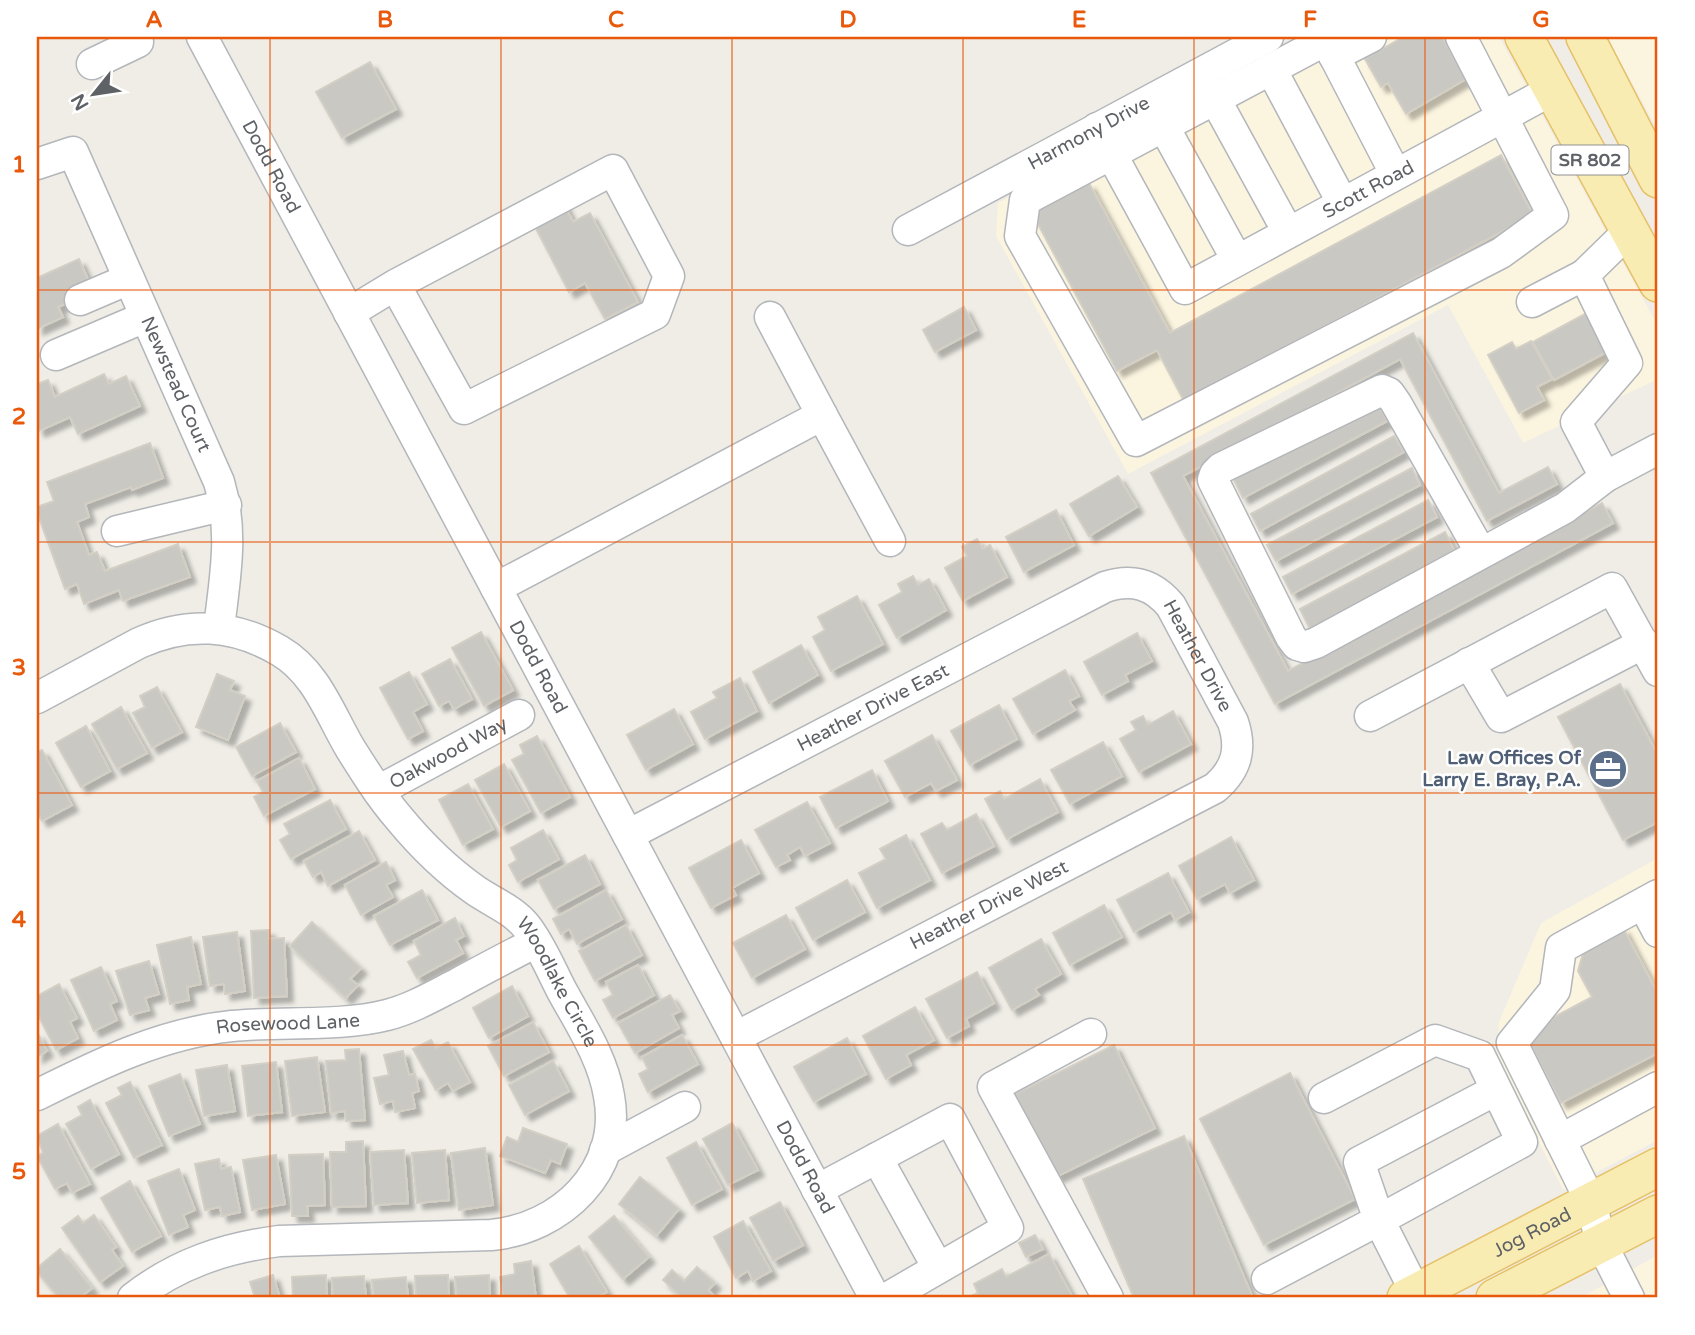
<svg xmlns="http://www.w3.org/2000/svg" width="1695" height="1335" font-family="'Varela Round',sans-serif">
  <style>
    .commercial { fill: #fbf4df }
    .building { fill: #cac8c3; stroke: #d3cfc5; stroke-width: 2; filter: url(#shadow) }
    .lines { fill: none; stroke-linecap: round; stroke-linejoin: round }
    .minor-casing { stroke: #b3b6ba; stroke-width: 33 }
    .major-casing { stroke: #e6c169; stroke-width: 40 }
    .minor { stroke: #fff; stroke-width: 30 }
    .major { stroke: #f8ecb2; stroke-width: 37 }
    .grid { fill: none; stroke: #e8590c; stroke-width: 2; stroke-opacity: 0.55 }
    .labels { text-anchor: middle; dominant-baseline: central; stroke-width: 5; stroke-linejoin: round; paint-order: stroke }
    .shield { fill: #fff; stroke: #8e9093; stroke-width: 2 }
    .shield-label { font-size: 18px; font-weight: bold; fill: #5e6165 }
    .street-label { font-size: 19px; fill: #5e6165; stroke: #fff }
    .service-label { font-size: 19px; font-weight: bold; fill: #4e5e75; stroke: #fff; text-anchor: end }
    .neatline { fill: none; stroke: #e8590c; stroke-width: 2.5 }
    .grid-label { font-size: 23px; text-anchor: middle; font-weight: bold; fill: #e8590c }
  </style>
  <defs>
    <filter id="shadow"><feDropShadow dx="6" dy="6" stdDeviation="2" flood-color="#0004"/></filter>
  </defs>
  <rect width="100%" height="100%" fill="#efede6"/>
  <path class="commercial" d="M1299 37H1499L1658 326V371L1654 381 1523 443 1448 305 1128 474 996 236 998 203Z
    M1607 37H1658V131Z
    M1658 858V1140L1563 1190 1497 1059 1499 1022 1541 923Z
    M1658 1255V1298H1580Z"/>
  <path class="building" d="M1403 37H1442L1466 79 1406 114 1388 83 1381 87 1365 59Z
    M370 62 396 109 342 138 316 92Z
    M1501 155 1533 215 1184 401 1157 350 1117 371 1032 213 1089 183 1170 333Z
    M563 202 573 222 590 213 638 302 605 319 585 283 569 292 531 219Z
    M79 259 93 291 58 307 63 317 37 329V278Z
    M964 307 976 330 935 352 923 330Z
    M1594 309 1614 348 1554 380 1533 342Z
    M1413 333 1499 493 1548 467 1557 484 1487 521 1400 359 1183 476 1288 671 1602 503 1613 523 1275 704 1151 473Z
    M1531 341 1552 379 1537 387 1544 400 1519 413 1488 355 1512 342 1516 349Z
    M104 374 109 384 126 376 140 406 78 434 70 417 39 431 37 426V384L48 380 55 397Z
    M1376 400 1387 421 1243 498 1232 476Z
    M1394 436 1404 452 1260 531 1251 514Z
    M150 443 163 478 132 490 131 487 85 504 89 517 77 522 89 555 97 552 105 571 178 544 190 577 123 601 119 590 84 604 77 584 65 589 37 512V507L54 501 47 482Z
    M1412 468 1420 485 1276 561 1267 545Z
    M1118 476 1137 507 1089 536 1070 504Z
    M1428 500 1437 517 1292 594 1283 577Z
    M1056 510 1074 545 1024 572 1006 537Z
    M1445 532 1456 554 1311 631 1300 609Z
    M977 539 983 549 990 545 1007 577 963 601 945 568 967 556 962 547Z
    M913 576 918 585 929 579 946 610 897 638 879 605 902 592 898 584Z
    M857 596 883 644 831 671 813 637 825 630 818 617Z
    M481 632 513 690 484 706 452 648Z
    M1137 633 1152 661 1125 675 1128 681 1102 695 1084 662Z
    M801 645 818 675 769 703 753 672Z
    M450 659 472 699 454 709 449 701 439 706 422 674Z
    M1065 670 1079 696 1069 701 1075 710 1033 734 1013 699Z
    M409 672 427 704 413 712 423 731 408 739 380 688Z
    M217 674 234 681 230 690 245 696 228 740 196 727Z
    M740 678 757 711 705 739 691 712 717 698 713 692Z
    M1620 684 1658 755V822L1623 840 1558 717Z
    M157 687 182 732 152 748 133 713 145 707 140 696Z
    M999 705 1017 739 970 765 951 731Z
    M121 707 147 753 117 769 92 724Z
    M674 709 693 744 646 770 627 735Z
    M1173 711 1191 744 1139 772 1120 739 1136 730 1131 722 1143 716 1148 725Z
    M280 723 296 752 252 776 236 747Z
    M86 726 110 771 81 787 56 743Z
    M932 735 957 780 936 791 931 783 905 797 885 761Z
    M537 736 570 797 541 813 512 760 524 754 520 745Z
    M1103 742 1122 776 1070 804 1051 770Z
    M42 750 72 805 42 821 37 812V752Z
    M299 758 315 789 264 816 254 797 263 792 257 781Z
    M504 764 530 811 501 827 475 780Z
    M872 770 888 801 836 828 820 797Z
    M1040 779 1058 812 1007 839 985 799 1000 791 1004 799Z
    M468 784 493 829 463 845 439 800Z
    M330 800 346 829 291 859 280 840 290 834 284 824Z
    M807 802 830 843 805 856 800 847 787 855 790 860 776 867 755 830Z
    M976 814 994 846 942 873 921 834 942 823 947 830Z
    M543 830 559 859 518 882 509 865 517 860 511 848Z
    M359 831 375 860 328 886 321 872 313 877 304 861Z
    M906 835 930 880 877 908 859 873 886 859 880 849Z
    M1231 837 1254 880 1230 893 1225 884 1197 899 1179 866Z
    M741 840 759 873 732 888 736 895 711 908 689 868Z
    M585 855 600 884 554 909 538 880Z
    M386 862 395 880 386 885 393 897 361 915 345 885Z
    M1168 873 1189 912 1175 920 1171 912 1134 932 1117 900Z
    M847 880 865 912 813 940 796 908Z
    M422 890 438 920 390 945 374 916Z
    M606 890 622 919 577 944 569 929 561 934 553 919Z
    M1104 905 1122 937 1070 965 1053 933Z
    M786 915 805 949 752 978 733 943Z
    M455 918 464 936 456 940 463 953 417 978 408 962 421 955 414 941Z
    M312 922 361 968 350 979 358 985 346 998 290 946Z
    M626 925 642 955 595 981 579 951Z
    M1623 928 1658 994V1053L1561 1103 1524 1033 1592 997 1578 971 1584 950Z
    M269 930V939L284 938 287 996 254 998 251 931Z
    M237 932 245 991 225 994 224 984 210 986 203 937Z
    M191 937 201 984 187 987 189 1000 170 1004 157 945Z
    M1041 939 1061 974 1035 989 1039 995 1012 1010 989 968Z
    M149 961 159 994 145 998 149 1010 130 1015 116 971Z
    M638 965 654 995 613 1018 603 1000 613 995 606 982Z
    M101 967 117 1001 110 1004 117 1020 94 1031 71 980Z
    M977 972 994 1003 966 1019 969 1026 947 1038 926 999Z
    M59 984 77 1018 70 1022 78 1038 56 1050 37 1013V996Z
    M512 986 528 1016 489 1038 473 1008Z
    M670 995 680 1011 672 1015 679 1028 635 1053 618 1023Z
    M915 1007 934 1040 906 1055 911 1065 886 1079 863 1036Z
    M533 1022 549 1052 504 1076 488 1046Z
    M37 1032 47 1051 37 1057Z
    M682 1035 698 1064 648 1092 639 1074 648 1069 642 1057Z
    M847 1038 866 1074 814 1102 794 1067Z
    M431 1040 436 1048 448 1042 470 1082 453 1091 448 1083 436 1090 413 1049Z
    M1114 1045 1155 1128 1056 1177 1015 1094Z
    M359 1049 365 1120 346 1121 345 1111 331 1113 326 1061 346 1060 345 1050Z
    M403 1051 409 1075 415 1074 419 1091 412 1093 415 1108 395 1112 393 1101 380 1104 374 1078 389 1075 384 1055Z
    M317 1057 325 1112 292 1116 285 1061Z
    M553 1061 569 1091 525 1115 509 1085Z
    M276 1062 282 1112 248 1116 242 1066Z
    M227 1065 235 1111 204 1116 196 1070Z
    M1290 1073 1355 1199 1264 1245 1200 1119Z
    M180 1074 200 1124 169 1136 149 1086Z
    M130 1082 162 1145 134 1158 106 1103 122 1095 118 1088Z
    M90 1100 119 1154 91 1169 66 1124 82 1115 78 1107Z
    M732 1123 758 1170 728 1185 703 1139Z
    M58 1124 90 1184 72 1193 67 1183 55 1189 37 1156 43 1153 37 1136Z
    M523 1128 567 1144 560 1164 551 1160 545 1173 500 1156 507 1137 518 1142Z
    M1184 1136 1253 1298H1134L1083 1179Z
    M363 1141 366 1206 332 1207 330 1152H346V1142Z
    M696 1142 722 1189 692 1205 667 1158Z
    M485 1148 493 1205 459 1210 451 1153Z
    M404 1150 408 1203 374 1205 370 1152Z
    M445 1150 449 1200 417 1203 412 1153Z
    M323 1154 325 1205 307 1206 308 1216H292L289 1155Z
    M276 1155 285 1204 252 1210 243 1160Z
    M219 1159 221 1169 231 1167 240 1212 222 1216 220 1207 205 1210 195 1164Z
    M179 1169 195 1210 183 1215 188 1227 169 1235 148 1181Z
    M640 1177 679 1209 657 1235 619 1204Z
    M130 1181 161 1236 132 1252 101 1198Z
    M780 1202 803 1245 773 1261 750 1218Z
    M94 1215 116 1247 112 1250 123 1266 100 1282 62 1228 78 1216 83 1223Z
    M614 1216 649 1257 623 1279 589 1237Z
    M743 1221 771 1271 753 1281 748 1271 736 1278 714 1237Z
    M1035 1235 1043 1249 1026 1257 1019 1243Z
    M579 1246 607 1292 595 1298H570L550 1264Z
    M60 1249 92 1288 82 1296 84 1298H59L37 1272V1268Z
    M1049 1254 1073 1298H967L978 1293 974 1284 1002 1269 1006 1277Z
    M531 1261 536 1298H503L500 1277 515 1274 514 1264Z
    M697 1267 715 1283 708 1290 716 1298H682L663 1280 672 1270 684 1281Z
    M273 1275 280 1298H255L250 1282Z
    M326 1275 327 1298H293L292 1277Z
    M448 1275 449 1298H416L415 1276Z
    M489 1275 490 1298H457L455 1277Z
    M364 1276 366 1298H333L332 1278Z
    M406 1277 408 1298H374L372 1280Z"/>
  <g class="lines">
    <g class="minor-casing">
      <g id="minor">
        <path id="s1" d="M202 37 875 1298"/>
        <path d="M1334 56 1371 37"/>
        <path d="M92 64 138 42 135 37"/>
        <path d="M1271 69 1342 202"/>
        <path d="M1215 99 1288 232"/>
        <path d="M1164 127 1237 260"/>
        <path id="s2" d="M1097 128 1185 289 1552 90"/>
        <path id="s3" d="M37 164 73 152 219 482C234 532 225 577 219 628"/>
        <path d="M1395 173 1326 40 1025 200 1020 236 1136 441 1501 253 1553 215 1461 37"/>
        <path id="s4" d="M908 230 1268 37"/>
        <path d="M1629 231 1584 275 1627 363 1576 422 1605 477 1658 449"/>
        <path d="M80 300 129 279"/>
        <path d="M1532 302 1584 275"/>
        <path d="M349 313 395 285 464 409 655 314 669 276 613 170 395 285"/>
        <path d="M770 317 822 415"/>
        <path d="M56 355 145 317"/>
        <path d="M117 531 226 505"/>
        <path d="M1481 553 1396 403 1389 393 1382 390 1221 468 1215 474 1213 480 1291 637 1297 645 1304 647 1316 643 1565 508 1605 477"/>
        <path d="M496 588 822 415 890 541"/>
        <path d="M1469 663 1501 717 1644 643"/>
        <path id="s5" d="M37 698 139 643C188 621 234 624 280 651 316 672 330 714 350 748 365 772 380 796 398 817 421 845 445 869 475 890 492 902 512 909 526 926 541 945 551 970 562 991 580 1024 603 1058 609 1096 623 1171 560 1229 491 1235L279 1241C224 1248 177 1264 133 1298"/>
        <path d="M1370 716 1612 588 1658 671"/>
        <path id="s6" d="M378 791 519 715"/>
        <path id="s7" d="M628 835 1105 587C1132 578 1153 584 1171 606L1233 722C1242 749 1237 769 1215 788L736 1037"/>
        <path d="M1643 904 1658 932"/>
        <path d="M1091 1034 993 1087 1108 1298"/>
        <path id="s8" d="M37 1095C99 1064 162 1033 232 1026 282 1021 340 1027 387 1015 411 1009 433 996 455 985 482 970 509 956 536 942"/>
        <path d="M1324 1098 1435 1040 1480 1056 1522 1142 1379 1220 1416 1293"/>
        <path d="M1560 1140 1658 1087"/>
        <path d="M605 1150 685 1107"/>
        <path d="M877 1158 938 1268"/>
        <path d="M817 1190 950 1119 1008 1228 887 1298"/>
        <path d="M1267 1279 1379 1220 1359 1162 1496 1090"/>
        <path d="M1629 1298 1601 1243 1591 1202 1512 1043 1555 990 1561 948 1658 895"/>
      </g>
    </g>
    <g class="major-casing">
      <g id="major">
        <path d="M1524 37 1658 283"/>
        <path d="M1585 37 1658 179"/>
        <path id="s9" d="M1406 1298 1658 1167"/>
        <path d="M1495 1298 1658 1214"/>
      </g>
    </g>
    <use href="#minor" class="minor"/>
    <use href="#major" class="major"/>
  </g>
  <path class="grid" d="M270 37V1298M501 37V1298M732 37V1298M963 37V1298M1194 37V1298M1425 37V1298M37 290H1658M37 542H1658M37 793H1658M37 1045H1658"/>
  <defs>
    <g id="office-disc" transform="scale(2.0125)"><circle r="9.5" fill="#5c6f8a" stroke="#fff"/><path d="M-6-3h4V-5.5h4V-3h4V5H-6ZM-1-4.5V-3h2v-1.5ZM-6 0V1H6V0Z" fill="#fff"/></g>
  </defs>
  <g fill-rule="evenodd">
    <use href="#office-disc" x="1608" y="769"/>
  </g>
  <g class="labels">
    <rect class="shield" x="1551.5" y="145.5" width="77" height="29" rx="5"/>
    <g class="shield-label">
      <text x="1590" y="160">SR 802</text>
    </g>
    <g class="street-label">
      <text stroke="none"><textPath href="#s4" startOffset="205">Harmony Drive</textPath></text>
      <text stroke="none"><textPath href="#s1" startOffset="147">Dodd Road</textPath></text>
      <text stroke="none"><textPath href="#s2" startOffset="392">Scott Road</textPath></text>
      <text stroke="none"><textPath href="#s3" startOffset="292">Newstead Court</textPath></text>
      <text stroke="none"><textPath href="#s7" startOffset="668">Heather Drive</textPath></text>
      <text stroke="none"><textPath href="#s1" startOffset="714">Dodd Road</textPath></text>
      <text stroke="none"><textPath href="#s7" startOffset="276">Heather Drive East</textPath></text>
      <text stroke="none"><textPath href="#s6" startOffset="80">Oakwood Way</textPath></text>
      <text transform="translate(989 905) rotate(-27)">Heather Drive West</text>
      <text stroke="none"><textPath href="#s5" startOffset="702">Woodlake Circle</textPath></text>
      <text stroke="none"><textPath href="#s8" startOffset="264">Rosewood Lane</textPath></text>
      <text stroke="none"><textPath href="#s1" startOffset="1281">Dodd Road</textPath></text>
      <text stroke="none"><textPath href="#s9" startOffset="142">Jog Road</textPath></text>
    </g>
    <g class="service-label">
      <text x="1581" y="758">Law Offices Of<tspan x="1581" dy="22">Larry E. Bray, P.A.</tspan></text>
    </g>
  </g>
  <rect width="1695" height="1335" fill="none" stroke="#ffffff" stroke-width="77"/>
  <g transform="translate(94 94) rotate(240)" stroke="#ffffff" stroke-width="5" paint-order="stroke">
  <path d="M0-5L12 26L0 18L-12 26Z" fill="#5e6165"/>
  <text y="-10" font-size="19" font-weight="bold" text-anchor="middle" fill="#5e6165">N</text>
  </g>
  <rect x="38" y="38" width="1618" height="1258" class="neatline"/>
  <g class="grid-label">
    <text x="154" y="27">A</text>
    <text x="385" y="27">B</text>
    <text x="616" y="27">C</text>
    <text x="848" y="27">D</text>
    <text x="1079" y="27">E</text>
    <text x="1310" y="27">F</text>
    <text x="1541" y="27">G</text>
    <text x="19" y="172">1</text>
    <text x="19" y="424">2</text>
    <text x="19" y="675">3</text>
    <text x="19" y="927">4</text>
    <text x="19" y="1179">5</text>
  </g>
</svg>
